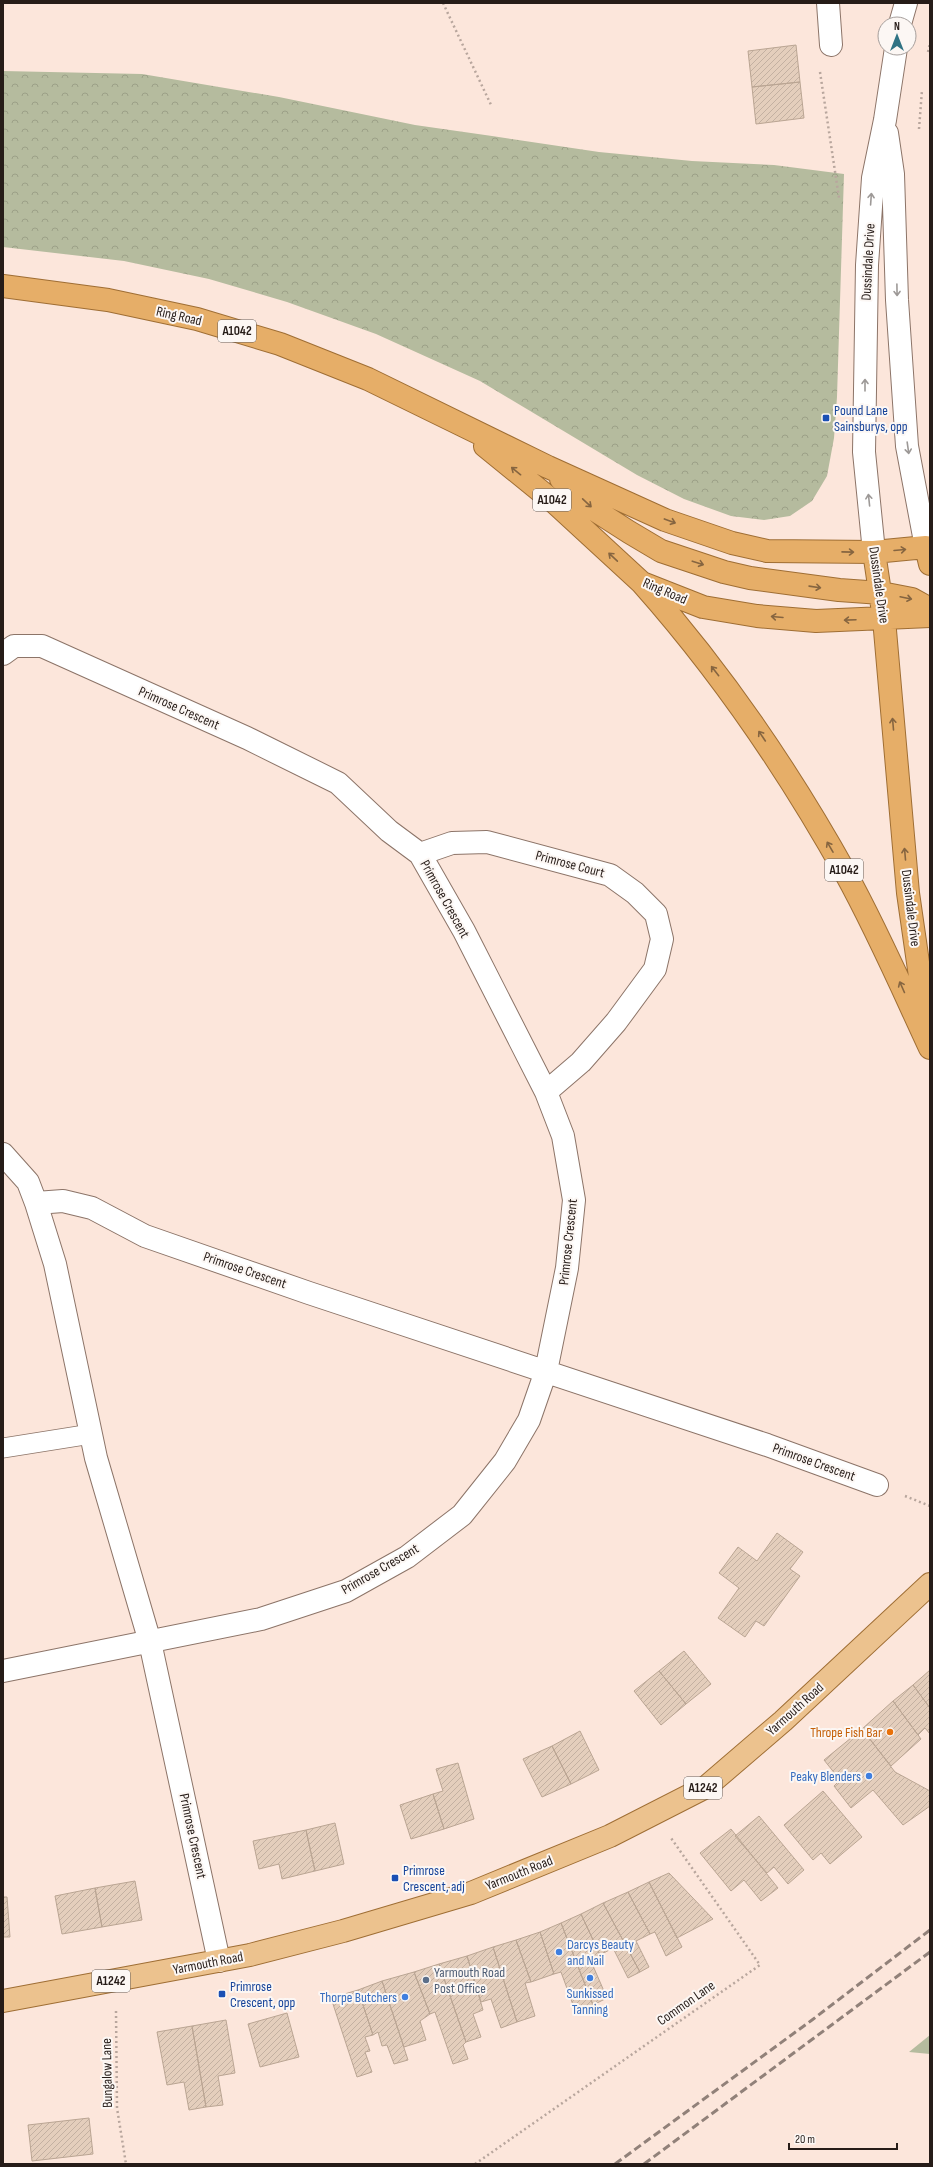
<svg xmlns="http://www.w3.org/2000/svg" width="933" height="2167" font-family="'Sofia Sans Condensed',sans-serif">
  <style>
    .green { fill: #b5bb9e }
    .forest { fill: url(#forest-crowns) }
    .building { fill: url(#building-hatch); stroke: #baa593 }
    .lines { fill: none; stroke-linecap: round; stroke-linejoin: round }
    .service-casing { stroke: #8c7468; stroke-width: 21 }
    .minor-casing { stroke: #8c7468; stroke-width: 24 }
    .primary-casing { stroke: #9f6e34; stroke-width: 24 }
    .trunk-casing { stroke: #9f6e34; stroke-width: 24 }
    .path { stroke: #b8a69d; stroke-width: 2.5; stroke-dasharray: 2 3; stroke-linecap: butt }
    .service { stroke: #fff; stroke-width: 19 }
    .minor { stroke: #fff; stroke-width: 22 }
    .primary { stroke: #ecc28e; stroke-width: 22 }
    .trunk { stroke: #e6ae68; stroke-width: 22 }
    .rail { stroke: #918179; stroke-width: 3; stroke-dasharray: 8 4; stroke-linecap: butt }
    .oneway { stroke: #9d9997 }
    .oneway2 { stroke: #866540 }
    .transit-dot { fill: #1a4fb4; stroke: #fcf7f4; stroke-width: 1.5 }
    .food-dot { fill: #e8710a; stroke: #fcf7f4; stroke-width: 1.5 }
    .shop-dot { fill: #3f7fe0; stroke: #fcf7f4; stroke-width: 1.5 }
    .service-dot { fill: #5c6f8a; stroke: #fcf7f4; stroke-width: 1.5 }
    .labels { text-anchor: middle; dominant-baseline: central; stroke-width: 4; stroke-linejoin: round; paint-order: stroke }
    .shield { fill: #fcf7f4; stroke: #665e5a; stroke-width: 1 }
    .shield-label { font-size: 13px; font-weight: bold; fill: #261c18 }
    .street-label { font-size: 14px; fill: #261c18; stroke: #fcf7f4 }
    .transit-label { font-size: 14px; fill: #164399; stroke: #fcf7f4; text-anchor: start }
    .food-label { font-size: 14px; fill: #c56008; stroke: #fcf7f4; text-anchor: end }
    .shop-label { font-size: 14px; fill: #366cbe; stroke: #fcf7f4; text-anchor: end }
    .service-label { font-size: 14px; fill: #4e5e75; stroke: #fcf7f4; text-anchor: start }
  </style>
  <defs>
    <pattern id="forest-crowns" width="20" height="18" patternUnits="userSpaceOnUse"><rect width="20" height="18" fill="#b5bb9e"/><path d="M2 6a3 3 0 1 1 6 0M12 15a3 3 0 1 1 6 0" fill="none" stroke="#9ca087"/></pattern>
    <pattern id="building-hatch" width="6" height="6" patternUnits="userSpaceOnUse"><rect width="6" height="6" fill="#e4cebc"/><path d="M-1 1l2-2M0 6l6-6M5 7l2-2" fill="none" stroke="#c3b0a1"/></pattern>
  </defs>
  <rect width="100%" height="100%" fill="#fce6db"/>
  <path class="green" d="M930 2035V2054L909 2052Z"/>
  <path class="forest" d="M3 71 142 74 279 97 415 125 492 136 599 152 692 161 774 165 844 174 837 397 834 438 827 476 812 501 790 516 764 520 731 516 684 499 637 475 480 381 376 334 287 302 209 279 124 261 3 247Z"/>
  <path class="building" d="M796 45 800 82 752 87 748 51Z
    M800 82 804 118 756 124 752 87Z
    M777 1533 803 1552 790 1569 800 1576 764 1626 756 1621 745 1637 718 1618 739 1588 719 1573 738 1547 757 1561Z
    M684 1651 711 1684 686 1704 659 1671Z
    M930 1670V1708L913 1685Z
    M659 1671 686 1704 661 1725 634 1691Z
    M913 1685 930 1708V1734L925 1728 918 1735 893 1701Z
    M893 1701 921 1739 891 1766 862 1729Z
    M862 1729 895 1772 930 1791V1806L903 1825 873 1790 851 1808 834 1786 840 1780 824 1760Z
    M580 1731 599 1770 571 1784 552 1746Z
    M552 1746 571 1784 542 1797 523 1759Z
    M458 1763 474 1819 444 1829 433 1794 443 1791 436 1769Z
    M823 1791 862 1837 830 1864 821 1853 813 1860 784 1825Z
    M433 1794 444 1829 411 1839 400 1805Z
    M759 1816 804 1870 788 1884 774 1867 767 1873 735 1836Z
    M335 1823 344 1864 315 1871 306 1830Z
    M731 1829 778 1888 761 1901 744 1880 731 1891 700 1853Z
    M306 1830 315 1871 282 1879 279 1864 259 1869 253 1841Z
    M669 1873 713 1919 677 1938 649 1882Z
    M135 1881 142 1920 102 1927 95 1888Z
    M649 1882 682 1947 666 1956 655 1932 650 1934 628 1892Z
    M95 1888 102 1927 62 1934 55 1896Z
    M628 1892 650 1934 636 1941 649 1967 640 1972 603 1903Z
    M3 1897H7L10 1937H3Z
    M603 1903 640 1972 628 1978 613 1948 600 1955 581 1914Z
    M581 1914 600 1955 590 1959 607 1998 593 2005 561 1923Z
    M561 1923 593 2005 576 2013 561 1972 554 1974 540 1932Z
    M540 1932 554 1974 531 1982 516 1940Z
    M516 1940 531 1982 525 1983 535 2016 517 2022 493 1947Z
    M493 1947 517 2022 501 2028 491 1999 481 2002 467 1956Z
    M467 1956 483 2010 473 2014 481 2037 466 2042 439 1964Z
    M439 1964 466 2042 463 2045 468 2059 453 2064 435 2012 430 2014 414 1972Z
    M414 1972 430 2014 420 2021 426 2040 404 2047 382 1981Z
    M382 1981 408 2060 394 2064 387 2045 382 2046 378 2032 373 2035 358 1990Z
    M358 1990 373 2035 365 2037 370 2051 365 2052 372 2072 357 2077 331 1998Z
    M287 2013 299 2057 260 2067 248 2024Z
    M226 2020 235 2073 218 2076 223 2105 206 2107 192 2026Z
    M192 2026 206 2107 189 2110 184 2082 167 2085 157 2032Z
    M89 2118 93 2154 32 2161 28 2125Z"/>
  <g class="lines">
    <g class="service-casing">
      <path id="service" d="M3 1448 91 1434"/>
    </g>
    <g class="minor-casing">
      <path id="minor" d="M828 3 831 45
        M900 24 906 3
        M887 133 893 174 897 300 907 446 926 547
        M874 552 864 452 867 265 873 178 885 120 896 48
        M3 654 14 646H42L247 738 338 783 389 831 420 854 464 931 546 1092 563 1136 574 1200 567 1268 546 1371 529 1420 505 1461 462 1515 407 1557 346 1591 261 1619 3 1671
        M420 854 452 843 487 842 610 875 635 893 656 914 662 939 655 969 616 1022 581 1062 546 1092
        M3 1154 28 1182 36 1203 55 1264 96 1458 150 1642 219 1961
        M36 1203 63 1201 92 1208 145 1236 309 1293 767 1445 877 1485"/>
    </g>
    <g class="primary-casing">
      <path id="primary" d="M3 2001 250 1955 343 1931 471 1893 610 1836 706 1787 783 1721 930 1584"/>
    </g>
    <g class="trunk-casing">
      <path id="trunk" d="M3 286 108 300 197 319 280 344 368 379 548 467 665 520 732 543 767 551 874 552 926 547 930 564
        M485 446 554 502 642 583 703 607 757 616 816 621 930 616
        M561 479 593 509 629 532 661 551 724 572 750 578 839 590 881 593 912 599 930 609
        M874 552 884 619 908 893 927 1025
        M642 583C721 672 788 770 846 874 877 930 903 990 930 1048"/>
    </g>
    <path class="path" d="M443 3 492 107
      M928 52 930 43
      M820 72 839 198
      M919 129 922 90
      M905 1496 930 1506
      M116 2011 117 2108 126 2164
      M475 2164 760 1965 671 1838"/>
    <use href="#service" class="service"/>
    <use href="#minor" class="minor"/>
    <use href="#primary" class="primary"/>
    <use href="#trunk" class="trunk"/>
    <path class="rail" d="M615 2164 812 2020 930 1930
      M644 2164 930 1952"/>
  </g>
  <defs><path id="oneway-shaft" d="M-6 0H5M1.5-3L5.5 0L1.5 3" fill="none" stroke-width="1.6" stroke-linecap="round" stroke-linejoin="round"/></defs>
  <g class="oneway">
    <use href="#oneway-shaft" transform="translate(871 199) rotate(-86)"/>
    <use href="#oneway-shaft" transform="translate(897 290) rotate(89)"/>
    <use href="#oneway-shaft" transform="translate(865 385) rotate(-90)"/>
    <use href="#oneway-shaft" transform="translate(908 448) rotate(82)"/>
    <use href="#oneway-shaft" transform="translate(869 500) rotate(-96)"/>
  </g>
  <g class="oneway2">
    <use href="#oneway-shaft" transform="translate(516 471) rotate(-141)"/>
    <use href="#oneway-shaft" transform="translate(587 503) rotate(43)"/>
    <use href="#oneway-shaft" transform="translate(670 521) rotate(20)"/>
    <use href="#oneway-shaft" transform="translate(900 550) rotate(-5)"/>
    <use href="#oneway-shaft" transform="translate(848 552) rotate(1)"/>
    <use href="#oneway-shaft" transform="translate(613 557) rotate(-137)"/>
    <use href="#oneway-shaft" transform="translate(698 563) rotate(18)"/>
    <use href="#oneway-shaft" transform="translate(815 587) rotate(8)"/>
    <use href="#oneway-shaft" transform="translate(906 598) rotate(12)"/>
    <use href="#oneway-shaft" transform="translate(777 617) rotate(-175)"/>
    <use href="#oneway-shaft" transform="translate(850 620) rotate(178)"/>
    <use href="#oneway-shaft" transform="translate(715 671) rotate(-128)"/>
    <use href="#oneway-shaft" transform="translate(893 724) rotate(-95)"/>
    <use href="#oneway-shaft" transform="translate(762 736) rotate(-124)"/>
    <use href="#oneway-shaft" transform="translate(830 847) rotate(-120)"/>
    <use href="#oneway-shaft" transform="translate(905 854) rotate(-95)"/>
    <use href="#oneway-shaft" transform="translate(902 987) rotate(-114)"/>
  </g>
  <g class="transit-dot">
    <rect x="822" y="414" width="8" height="8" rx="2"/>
    <rect x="391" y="1874" width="8" height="8" rx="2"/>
    <rect x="218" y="1990" width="8" height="8" rx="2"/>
  </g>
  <circle class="food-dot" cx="890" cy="1732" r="4"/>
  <g class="shop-dot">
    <circle cx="869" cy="1776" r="4"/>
    <circle cx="559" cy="1952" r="4"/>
    <circle cx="590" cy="1978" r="4"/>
    <circle cx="405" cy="1997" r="4"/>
  </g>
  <circle class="service-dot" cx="426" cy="1980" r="4"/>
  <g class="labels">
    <g class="shield">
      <rect x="218" y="320" width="38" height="22" rx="3"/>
      <rect x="533" y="489" width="38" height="22" rx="3"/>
      <rect x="825" y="859" width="38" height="22" rx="3"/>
      <rect x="684" y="1777" width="38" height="22" rx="3"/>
      <rect x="92" y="1970" width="38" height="22" rx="3"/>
    </g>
    <g class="shield-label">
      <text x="237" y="331">A1042</text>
      <text x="552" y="500">A1042</text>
      <text x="844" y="870">A1042</text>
      <text x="703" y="1788">A1242</text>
      <text x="111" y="1981">A1242</text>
    </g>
    <g class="street-label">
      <text transform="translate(868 262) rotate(-87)">Dussindale Drive</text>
      <text transform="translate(179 316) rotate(13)">Ring Road</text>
      <text transform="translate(879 585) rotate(82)">Dussindale Drive</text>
      <text transform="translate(665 591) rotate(23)">Ring Road</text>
      <text transform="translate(179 708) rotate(24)">Primrose Crescent</text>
      <text transform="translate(570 864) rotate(15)">Primrose Court</text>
      <text transform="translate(445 899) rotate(61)">Primrose Crescent</text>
      <text transform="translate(911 908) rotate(83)">Dussindale Drive</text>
      <text transform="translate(568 1242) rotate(-84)">Primrose Crescent</text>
      <text transform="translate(245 1270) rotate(19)">Primrose Crescent</text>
      <text transform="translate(814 1462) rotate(20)">Primrose Crescent</text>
      <text transform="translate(380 1569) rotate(-30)">Primrose Crescent</text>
      <text transform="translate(795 1709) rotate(-42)">Yarmouth Road</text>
      <text transform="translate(193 1836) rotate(78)">Primrose Crescent</text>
      <text transform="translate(519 1873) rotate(-22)">Yarmouth Road</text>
      <text transform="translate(208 1963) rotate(-11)">Yarmouth Road</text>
      <text transform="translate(686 2003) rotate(-35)">Common Lane</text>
      <text transform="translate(107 2073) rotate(-91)">Bungalow Lane</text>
    </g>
    <g class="transit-label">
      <text x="834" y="410">Pound Lane<tspan x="834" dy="16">Sainsburys, opp</tspan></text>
      <text x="403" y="1870">Primrose<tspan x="403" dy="16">Crescent, adj</tspan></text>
      <text x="230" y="1986">Primrose<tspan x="230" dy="16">Crescent, opp</tspan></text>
    </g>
    <g class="food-label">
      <text x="882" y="1732">Thrope Fish Bar</text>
    </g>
    <g class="shop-label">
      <text x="861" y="1776">Peaky Blenders</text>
      <text x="567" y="1944" text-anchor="start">Darcys Beauty<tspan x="567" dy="16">and Nail</tspan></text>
      <text x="590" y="1993" text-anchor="middle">Sunkissed<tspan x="590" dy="16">Tanning</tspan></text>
      <text x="397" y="1997">Thorpe Butchers</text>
    </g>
    <g class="service-label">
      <text x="434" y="1972">Yarmouth Road<tspan x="434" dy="16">Post Office</tspan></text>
    </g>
  </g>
  <rect width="933" height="2167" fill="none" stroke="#261c18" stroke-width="8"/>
  <g transform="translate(897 36)"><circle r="19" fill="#fcf7f4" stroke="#a69f9c"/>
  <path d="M0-3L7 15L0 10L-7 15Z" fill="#307384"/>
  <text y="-6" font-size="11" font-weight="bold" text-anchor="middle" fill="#261c18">N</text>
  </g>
  <path d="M789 2143v6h108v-6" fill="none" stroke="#261c18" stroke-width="2"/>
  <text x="795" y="2143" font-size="12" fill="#261c18" stroke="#fcf7f4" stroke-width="3" paint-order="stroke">20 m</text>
</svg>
